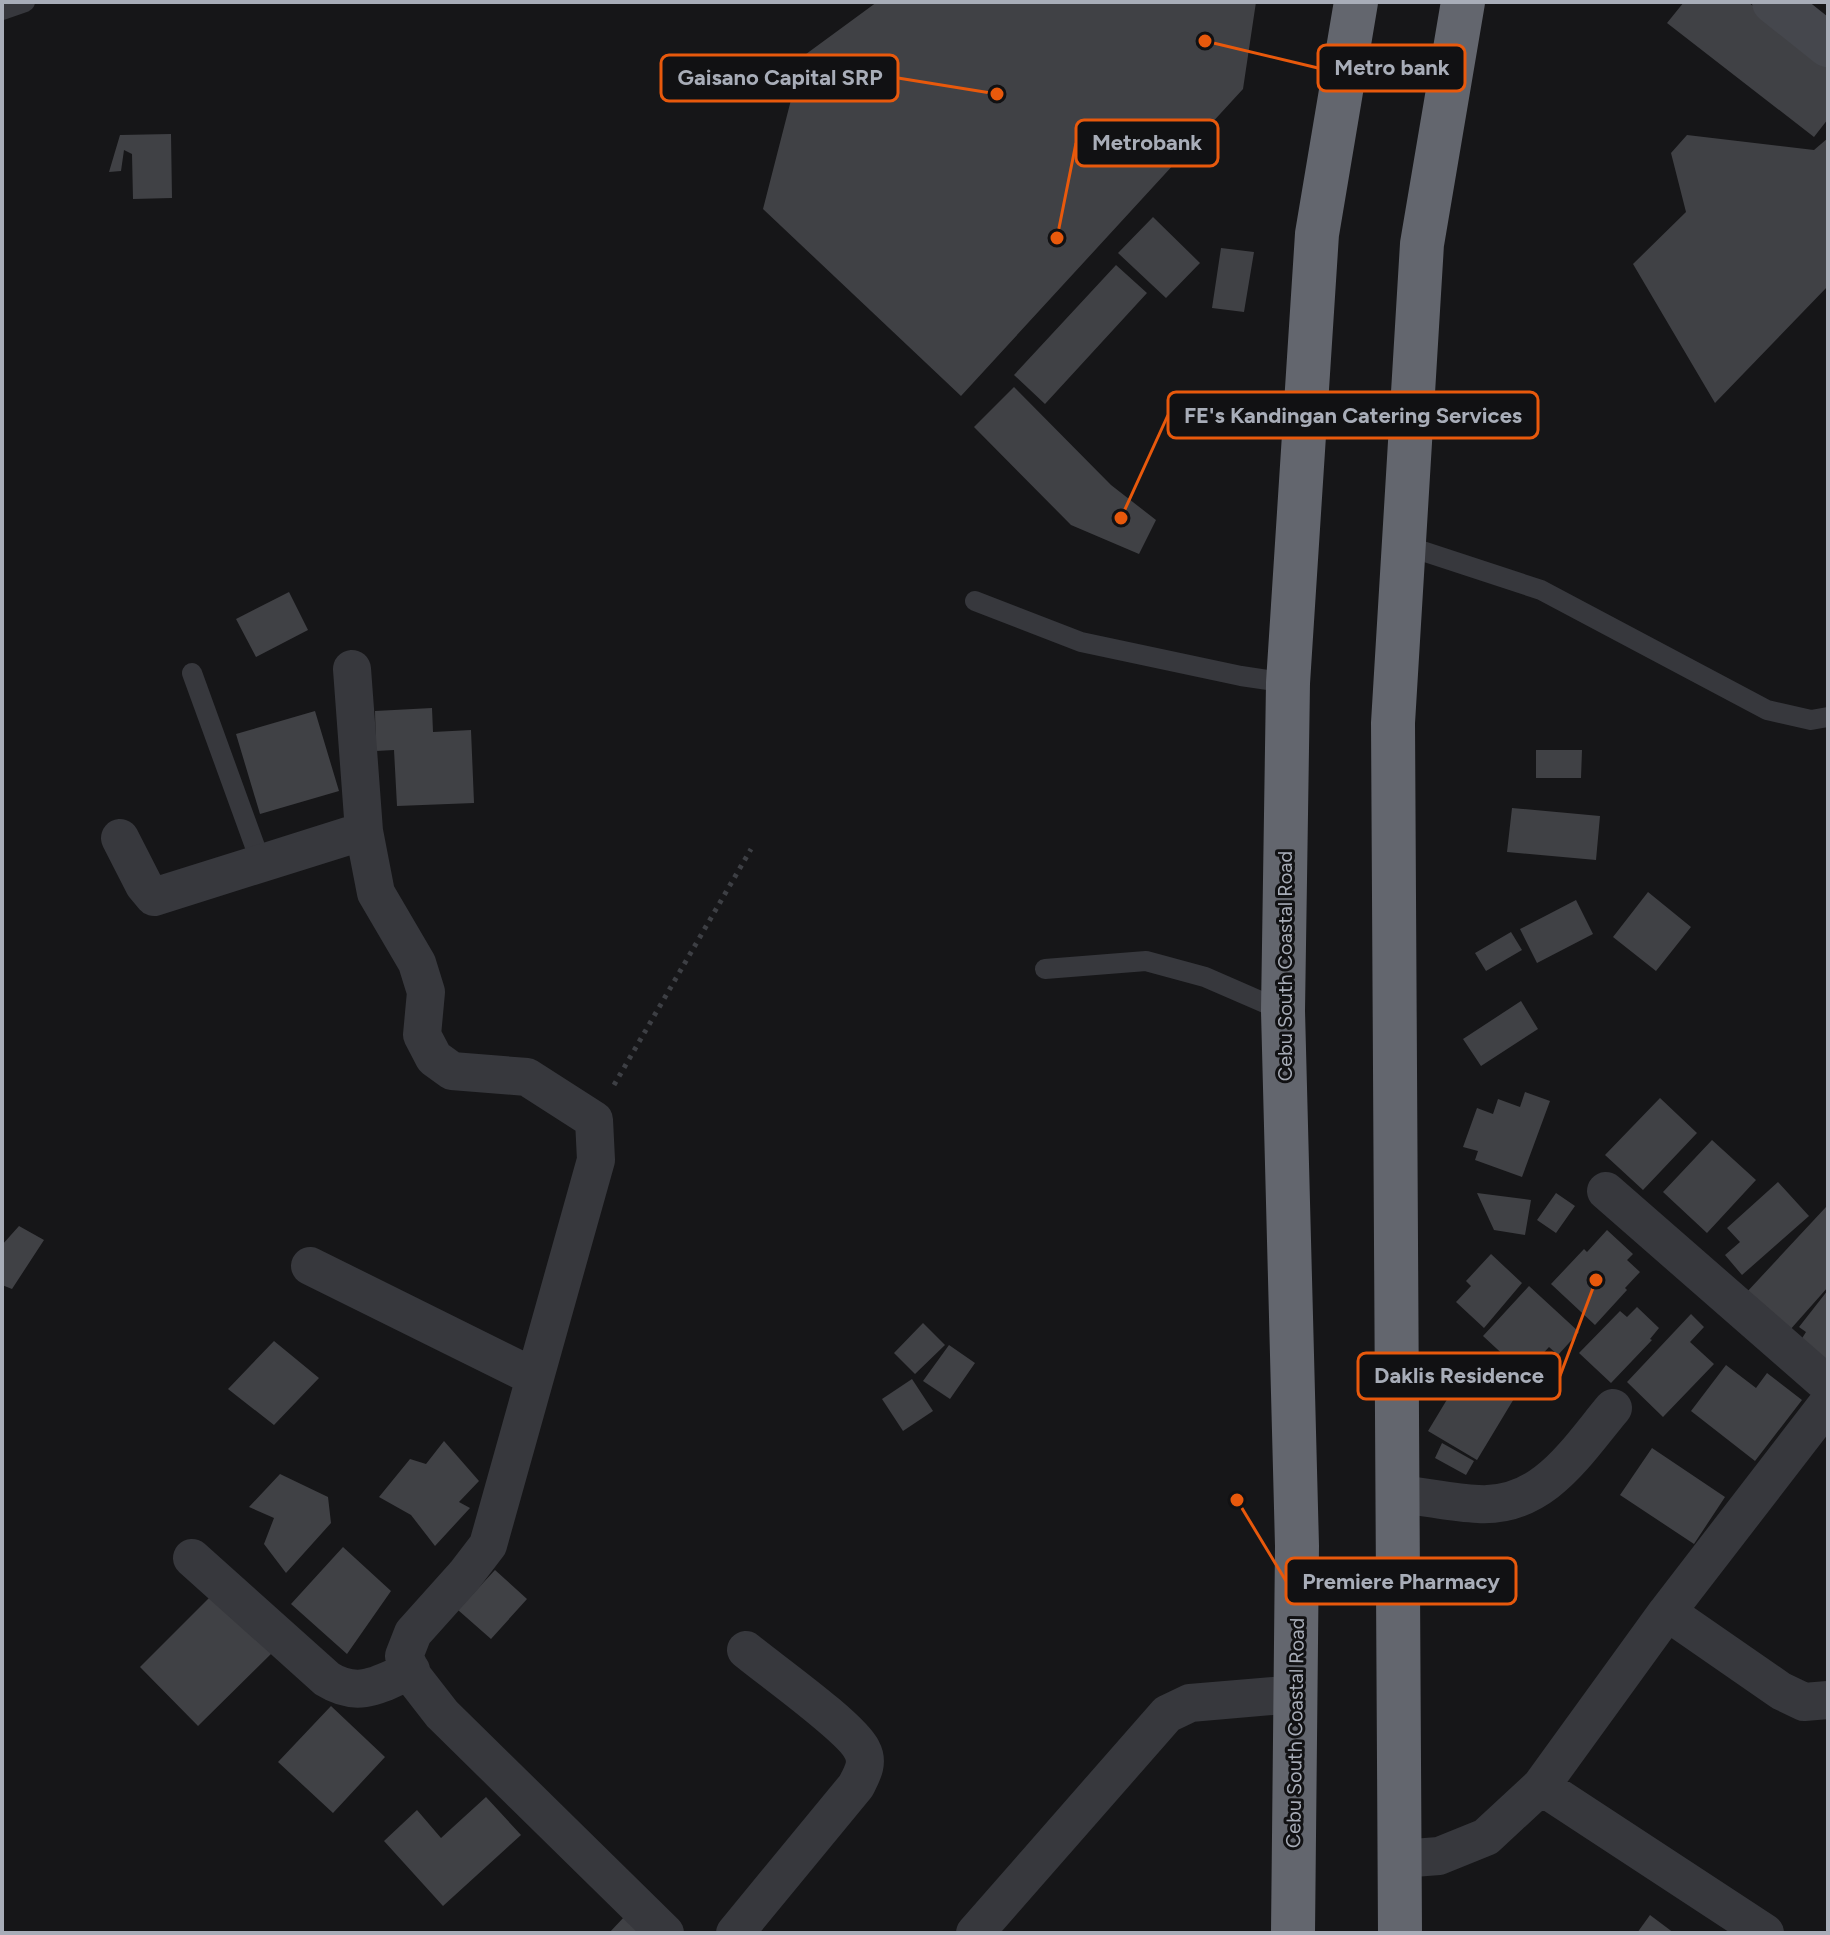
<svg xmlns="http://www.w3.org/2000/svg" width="1830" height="1935" font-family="Figtree,sans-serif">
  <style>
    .building { fill: #404145 }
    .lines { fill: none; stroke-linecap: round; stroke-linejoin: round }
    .path { stroke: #3d3f44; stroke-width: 5; stroke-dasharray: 4 6; stroke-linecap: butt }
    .lane { stroke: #37383d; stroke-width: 20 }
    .street { stroke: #37383d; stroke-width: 38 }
    .secondary { stroke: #45474d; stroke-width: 44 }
    .highway { stroke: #63666e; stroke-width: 44 }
    .labels { text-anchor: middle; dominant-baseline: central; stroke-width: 6; stroke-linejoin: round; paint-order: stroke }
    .street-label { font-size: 20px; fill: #a8adb8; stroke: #111113 }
    .leader { fill: none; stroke: #e8590c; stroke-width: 3 }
    .callout-dot { fill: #e8590c; stroke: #111113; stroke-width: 3 }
    .callout { fill: #111113; stroke: #e8590c; stroke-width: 3 }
    .callout-label { font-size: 22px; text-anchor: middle; font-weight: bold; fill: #a8adb8 }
  </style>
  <rect width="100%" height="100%" fill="#161618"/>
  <path class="building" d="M877 2H1256L1243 89 961 396 763 209 802 57Z
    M1684 2H1748L1828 65V119L1814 137 1667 23Z
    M171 134 172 198 133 199 132 154 124 150 121 171 109 172 120 135Z
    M1687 135 1814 150 1828 138V286L1715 403 1633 264 1686 212 1671 153Z
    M1153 217 1200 263 1166 298 1118 253Z
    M1221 248 1254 252 1244 312 1212 308Z
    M1116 265 1147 293 1045 404 1014 375Z
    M1014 387 1111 485 1156 520 1139 554 1071 525 974 427Z
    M289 592 308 630 256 657 236 619Z
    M432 708 433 732 471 730 474 803 397 806 394 750 376 751 375 711Z
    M315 711 339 791 260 814 236 734Z
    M1536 750H1582L1581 778H1536Z
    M1512 808 1600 816 1596 860 1507 852Z
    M1648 892 1691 927 1656 971 1613 937Z
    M1576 900 1593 934 1537 963 1520 929Z
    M1511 932 1522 950 1486 971 1475 953Z
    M1521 1001 1538 1029 1481 1066 1463 1039Z
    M1525 1092 1550 1101 1522 1177 1475 1160 1478 1151 1463 1147 1477 1108 1493 1114 1498 1099 1520 1107Z
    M1660 1098 1697 1133 1643 1190 1605 1155Z
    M1712 1140 1756 1180 1707 1233 1663 1192Z
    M1778 1182 1809 1216 1742 1275 1725 1255 1740 1242 1727 1228Z
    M1477 1193 1531 1200 1525 1235 1494 1230Z
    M1556 1193 1575 1206 1556 1233 1537 1220Z
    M1826 1207 1828 1287 1789 1331 1746 1293Z
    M19 1226 44 1240 12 1289 2 1285V1245Z
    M1607 1230 1633 1254 1627 1260 1640 1272 1625 1288 1627 1290 1595 1325 1551 1284 1584 1249 1587 1252Z
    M1491 1254 1522 1283 1484 1328 1456 1302 1471 1286 1466 1281Z
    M1529 1286 1579 1332 1558 1355 1549 1347 1524 1374 1483 1336Z
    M1828 1290V1364L1799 1343 1806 1332 1799 1327Z
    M1637 1307 1659 1328 1650 1339 1652 1340 1611 1383 1579 1353 1620 1311 1627 1317Z
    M1691 1314 1704 1327 1690 1342 1714 1364 1663 1417 1627 1382Z
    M923 1323 945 1345 915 1374 894 1353Z
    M274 1341 319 1378 274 1425 228 1389Z
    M949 1345 975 1363 950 1399 923 1381Z
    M1726 1365 1756 1388 1767 1373 1802 1400 1755 1461 1691 1411Z
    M1466 1368 1515 1397 1477 1460 1428 1431Z
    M912 1379 933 1411 903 1431 882 1399Z
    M444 1441 479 1481 459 1502 470 1508 435 1546 411 1515 379 1497 410 1459 426 1464Z
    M1442 1443 1474 1461 1466 1475 1435 1458Z
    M1652 1448 1725 1497 1694 1544 1620 1495Z
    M280 1474 328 1497 331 1523 286 1573 264 1544 274 1518 249 1507Z
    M343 1547 391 1591 347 1654 291 1604Z
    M495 1570 527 1599 491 1639 458 1610Z
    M215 1592 273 1652 198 1726 140 1667Z
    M331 1706 385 1757 333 1813 278 1762Z
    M486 1797 521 1835 443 1906 384 1841 417 1810 441 1838Z
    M1650 1915 1674 1933H1637Z
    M625 1916 644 1933H609Z"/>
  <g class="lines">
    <path class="path" d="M614 1085 751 849"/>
    <path class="lane" d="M2 10 25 2
      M1404 545 1541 590 1767 710 1811 720 1828 717
      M975 601 1081 642 1241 676 1288 683
      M192 673 261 863
      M1045 969 1146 961 1205 977 1283 1011"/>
    <path class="street" d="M352 669 364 831 376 893 417 963 426 992 422 1035 434 1058 452 1071 527 1077 594 1120 596 1160 488 1545 465 1575 413 1633 404 1656 414 1678 442 1714 665 1933
      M120 838 144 885 154 897 364 831
      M1606 1191 1828 1385
      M310 1266 534 1377
      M1397 1494C1424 1496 1451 1503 1478 1504 1543 1508 1576 1452 1613 1408
      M192 1558 327 1679C359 1699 380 1684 411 1670
      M1667 1612 1781 1691 1804 1702 1828 1700
      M1541 1786 1765 1933
      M1400 1859 1439 1856 1486 1837 1541 1786 1667 1612 1828 1403
      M735 1933 856 1786C862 1774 869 1763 862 1750 851 1727 770 1670 746 1650
      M975 1933 1167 1714 1190 1703 1296 1694"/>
    <path class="secondary" d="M1774 2 1828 45"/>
    <path class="highway" d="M1293 1933 1297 1546 1283 1011 1288 683 1317 234 1356 2
      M1400 1933 1393 723 1422 244 1463 2"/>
  </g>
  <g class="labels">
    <g class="street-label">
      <text transform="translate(1285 966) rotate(-90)">Cebu South Coastal Road</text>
      <text transform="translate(1295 1733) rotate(-89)">Cebu South Coastal Road</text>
    </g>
  </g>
  <path class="leader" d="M1205 41L1318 68M997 94L898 78M1057 238L1076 143M1121 518L1168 415M1596 1280L1560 1376M1237 1500L1286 1581"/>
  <g class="callout-dot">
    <circle cx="1205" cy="41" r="8"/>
    <circle cx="997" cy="94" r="8"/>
    <circle cx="1057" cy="238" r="8"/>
    <circle cx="1121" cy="518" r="8"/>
    <circle cx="1596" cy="1280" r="8"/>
    <circle cx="1237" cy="1500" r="8"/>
  </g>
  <g class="callout">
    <rect x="1318" y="45" width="147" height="46" rx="8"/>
    <rect x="661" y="55" width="237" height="46" rx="8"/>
    <rect x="1076" y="120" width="142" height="46" rx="8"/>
    <rect x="1168" y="392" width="370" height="46" rx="8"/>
    <rect x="1358" y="1353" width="202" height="46" rx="8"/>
    <rect x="1286" y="1558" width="230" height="46" rx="8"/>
  </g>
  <g class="callout-label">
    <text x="1392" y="75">Metro bank</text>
    <text x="780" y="85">Gaisano Capital SRP</text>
    <text x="1147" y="150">Metrobank</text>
    <text x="1353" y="423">FE's Kandingan Catering Services</text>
    <text x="1459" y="1383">Daklis Residence</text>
    <text x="1401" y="1589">Premiere Pharmacy</text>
  </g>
  <rect width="1830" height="1935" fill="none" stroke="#a8adb8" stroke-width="8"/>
</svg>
